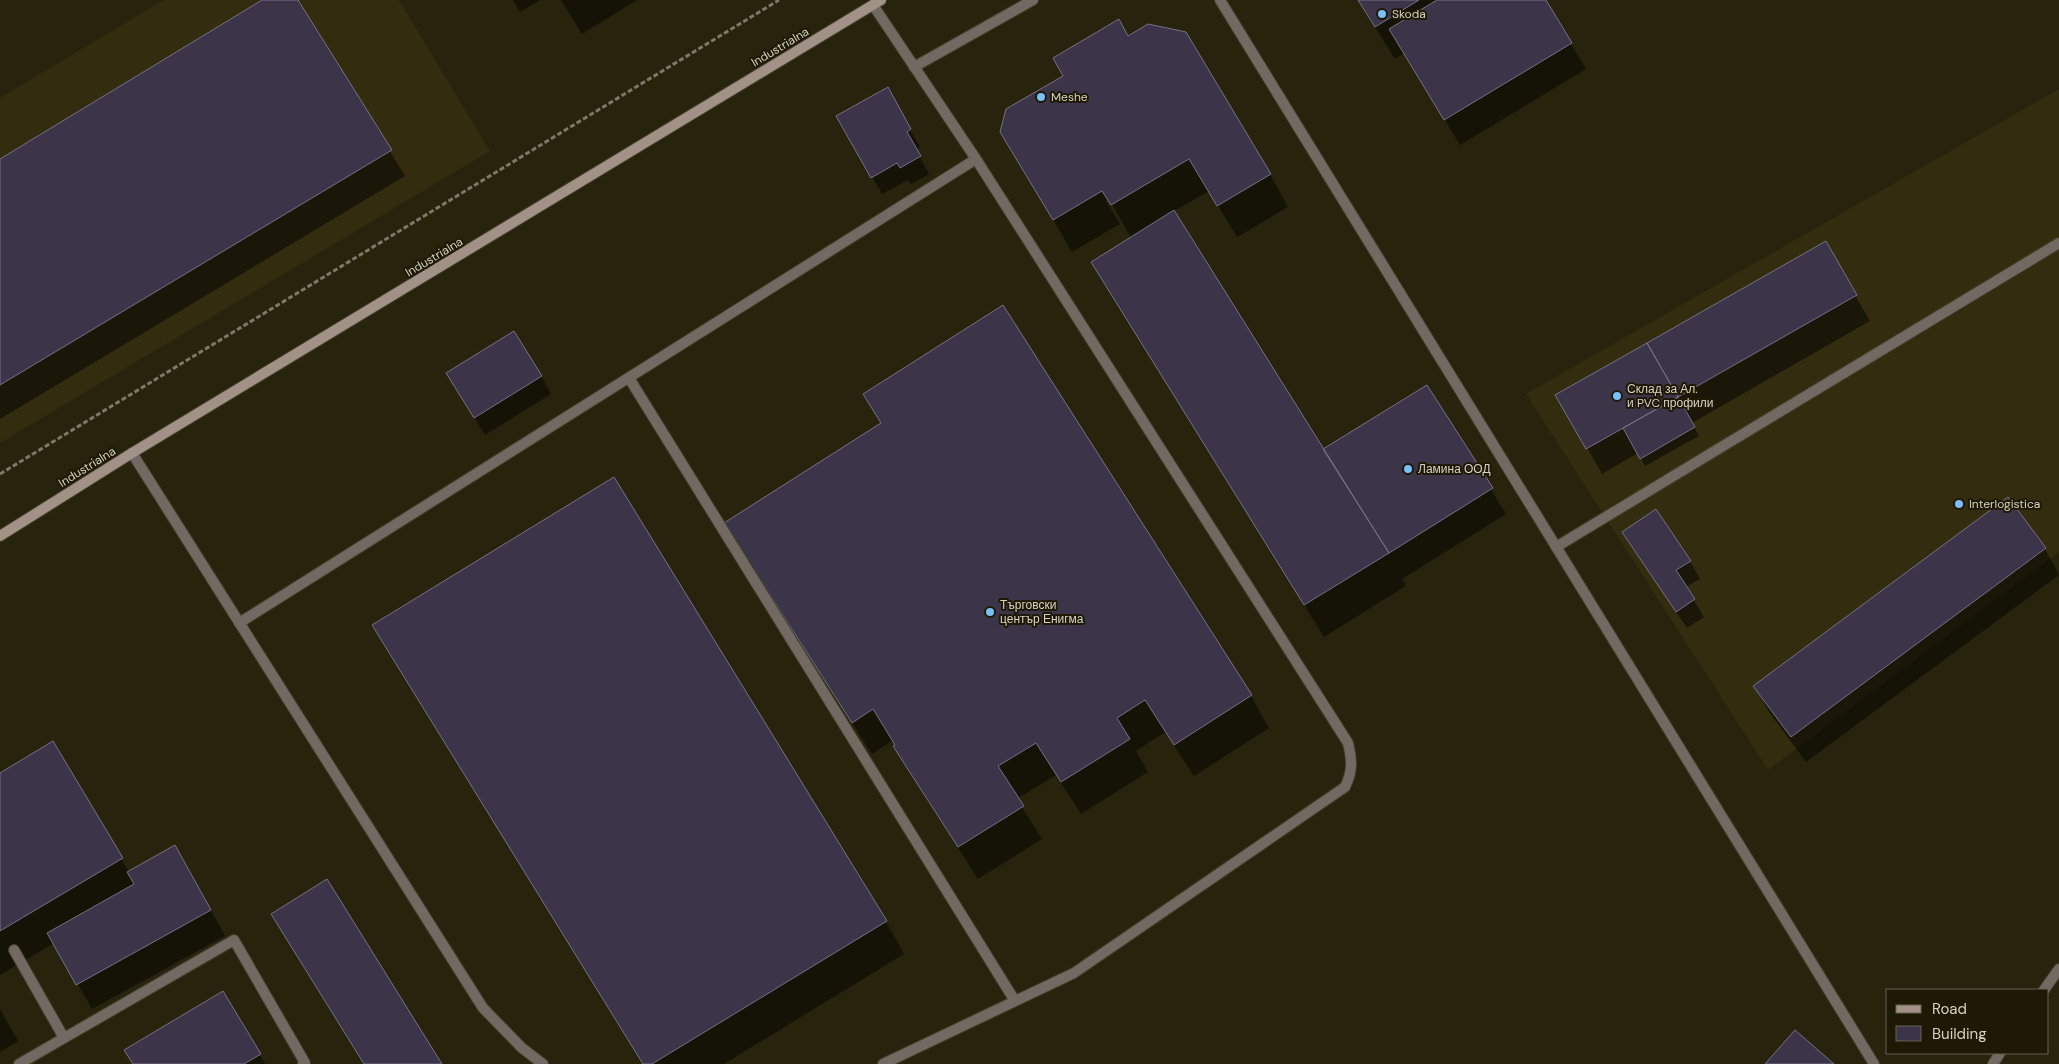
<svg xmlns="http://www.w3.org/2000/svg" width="2059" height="1064" font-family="'DM Sans',sans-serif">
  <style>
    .built { fill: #332c0f }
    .shadow { fill: #0007 }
    .building { fill: #3c3549; stroke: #777087 }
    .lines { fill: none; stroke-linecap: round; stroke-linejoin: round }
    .lane-casing { stroke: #443f2a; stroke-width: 12 }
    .street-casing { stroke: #443f2a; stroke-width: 12 }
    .secondary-casing { stroke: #443f2a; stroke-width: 12 }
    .path { stroke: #7d7967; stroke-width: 3; stroke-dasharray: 5 2.5; stroke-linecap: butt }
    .lane { stroke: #736963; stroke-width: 10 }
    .street { stroke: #736963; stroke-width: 10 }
    .secondary { stroke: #a29187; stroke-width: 10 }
    .poi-dot { fill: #79bff8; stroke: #1e1905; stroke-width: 2 }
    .labels { text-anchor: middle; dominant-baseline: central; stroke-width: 4; stroke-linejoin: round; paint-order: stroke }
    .poi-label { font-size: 12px; fill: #d5d2c5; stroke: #1e1905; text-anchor: start }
    .street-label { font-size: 12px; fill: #d5d2c5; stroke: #1e1905 }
  </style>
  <rect width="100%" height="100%" fill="#28230d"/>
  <path class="built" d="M164 0H399L490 151 0 443V98Z
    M2059 89V552L1768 770 1526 394Z"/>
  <path class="shadow" d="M264 0H297L405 176 0 419V161Z
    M513 0H540L520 12Z
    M561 0H637L582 34Z
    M1358 0H1544L1586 69 1460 145 1404 53 1395 59Z
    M1128 37 1270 174 1288 207 1237 237 1209 191 1174 211 1323 451 1427 386 1506 514 1402 579 1406 586 1324 637 1092 262 1132 239 1109 199 1106 201 1120 224 1072 252 1021 165Z
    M887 89 920 147 916 150 929 174 911 184 908 180 882 194 838 117Z
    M1825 243 1870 321 1692 423 1699 436 1645 466 1638 453 1602 474 1557 395Z
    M541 376 551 394 485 435 458 390Z
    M2008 499 2045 549 2059 575 1806 762 1769 712 1754 686Z
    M1634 550 1690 561 1700 579 1686 587 1704 617 1687 628Z
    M744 556 1251 696 1269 728 1194 776 1165 732 1136 751 1148 772 1081 814 1056 775 1017 799 1042 839 978 879 914 779 892 741 872 754Z
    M52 743 129 872H190L225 936 92 1009 54 943 0 975V774Z
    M886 922 904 954 724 1064H643Z
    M223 993 265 1064H134Z
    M0 1009 18 1041 0 1052Z"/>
  <path class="building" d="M262 0H298L392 150 0 385V159Z
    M1358 0H1419L1375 27Z
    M1437 0H1546L1572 43 1444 120 1389 29Z
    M1119 19 1128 36 1148 24 1186 32 1271 174 1217 206 1189 159 1111 205 1102 191 1053 220 1000 132 1006 109 1063 76 1053 58Z
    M888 87 911 129 907 132 921 156 900 168 897 163 871 178 836 116Z
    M1174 210 1389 553 1304 605 1091 262Z
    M1826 241 1857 295 1678 397 1647 343Z
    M1003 305 1252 695 1174 745 1145 700 1117 718 1130 739 1061 782 1036 743 998 766 1024 806 958 847 893 746 895 745 873 709 852 723 724 523 881 423 863 394Z
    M514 331 542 376 474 418 446 373Z
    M1647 343 1678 397 1586 449 1555 395Z
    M1427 385 1493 488 1389 553 1323 449Z
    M1678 397 1695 427 1640 459 1623 428Z
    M614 477 887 921 652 1064H643L372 625Z
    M2008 497 2046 548 1791 737 1753 686Z
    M1656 509 1691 561 1676 570 1695 599 1676 612 1622 532Z
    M53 741 123 858 0 931V773Z
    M175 845 211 910 76 985 47 933 134 884 127 872Z
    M327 879 442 1064H364L271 914Z
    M223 991 261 1054 244 1064H133L124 1050Z
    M1795 1030 1834 1064H1765Z"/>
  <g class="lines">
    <g class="lane-casing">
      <path id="lane" d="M873 5 976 159 1348 743C1352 760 1353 771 1345 787L1074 973 883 1064
        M914 67 1033 0
        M629 378 1015 1001
        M132 453 483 1008 522 1048 543 1064
        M1556 547 2059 243
        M239 623 976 159
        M14 950 64 1038
        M2044 990 2059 969
        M19 1064 234 940 305 1063 303 1064
        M1993 1064 2000 1053"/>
    </g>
    <g class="street-casing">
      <path id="street" d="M1220 0 1874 1064"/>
    </g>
    <g class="secondary-casing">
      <path id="secondary" d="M0 536 132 453 881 0"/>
    </g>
    <path class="path" d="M0 474 779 0"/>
    <use href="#lane" class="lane"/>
    <use href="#street" class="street"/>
    <use href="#secondary" class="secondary"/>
  </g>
  <g class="poi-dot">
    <circle cx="1382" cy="14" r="5"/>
    <circle cx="1041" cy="97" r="5"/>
    <circle cx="1617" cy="396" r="5"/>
    <circle cx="1408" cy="469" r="5"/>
    <circle cx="1959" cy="504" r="5"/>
    <circle cx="990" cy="612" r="5"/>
  </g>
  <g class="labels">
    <g class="poi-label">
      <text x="1392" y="14">Skoda</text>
      <text x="1051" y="97">Meshe</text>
      <text x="1627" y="389">Склад за Ал.<tspan x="1627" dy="14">и PVC профили</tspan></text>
      <text x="1418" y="469">Ламина ООД</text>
      <text x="1969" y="504">Interlogistica</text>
      <text x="1000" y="605">Търговски<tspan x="1000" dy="14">център Енигма</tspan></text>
    </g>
    <g class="street-label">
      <text transform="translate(780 47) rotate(-31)">Industrialna</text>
      <text transform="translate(434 257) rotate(-31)">Industrialna</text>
      <text transform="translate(87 467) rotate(-32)">Industrialna</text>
    </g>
  </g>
  <rect x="1886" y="989" width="162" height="65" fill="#1e1905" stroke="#676352"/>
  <rect x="1896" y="1005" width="25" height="8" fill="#a29187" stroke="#676352"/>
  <text x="1932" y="1014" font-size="15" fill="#d5d2c5">Road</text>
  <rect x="1896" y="1026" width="25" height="15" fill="#3c3549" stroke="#676352"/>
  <text x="1932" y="1039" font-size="15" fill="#d5d2c5">Building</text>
</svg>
